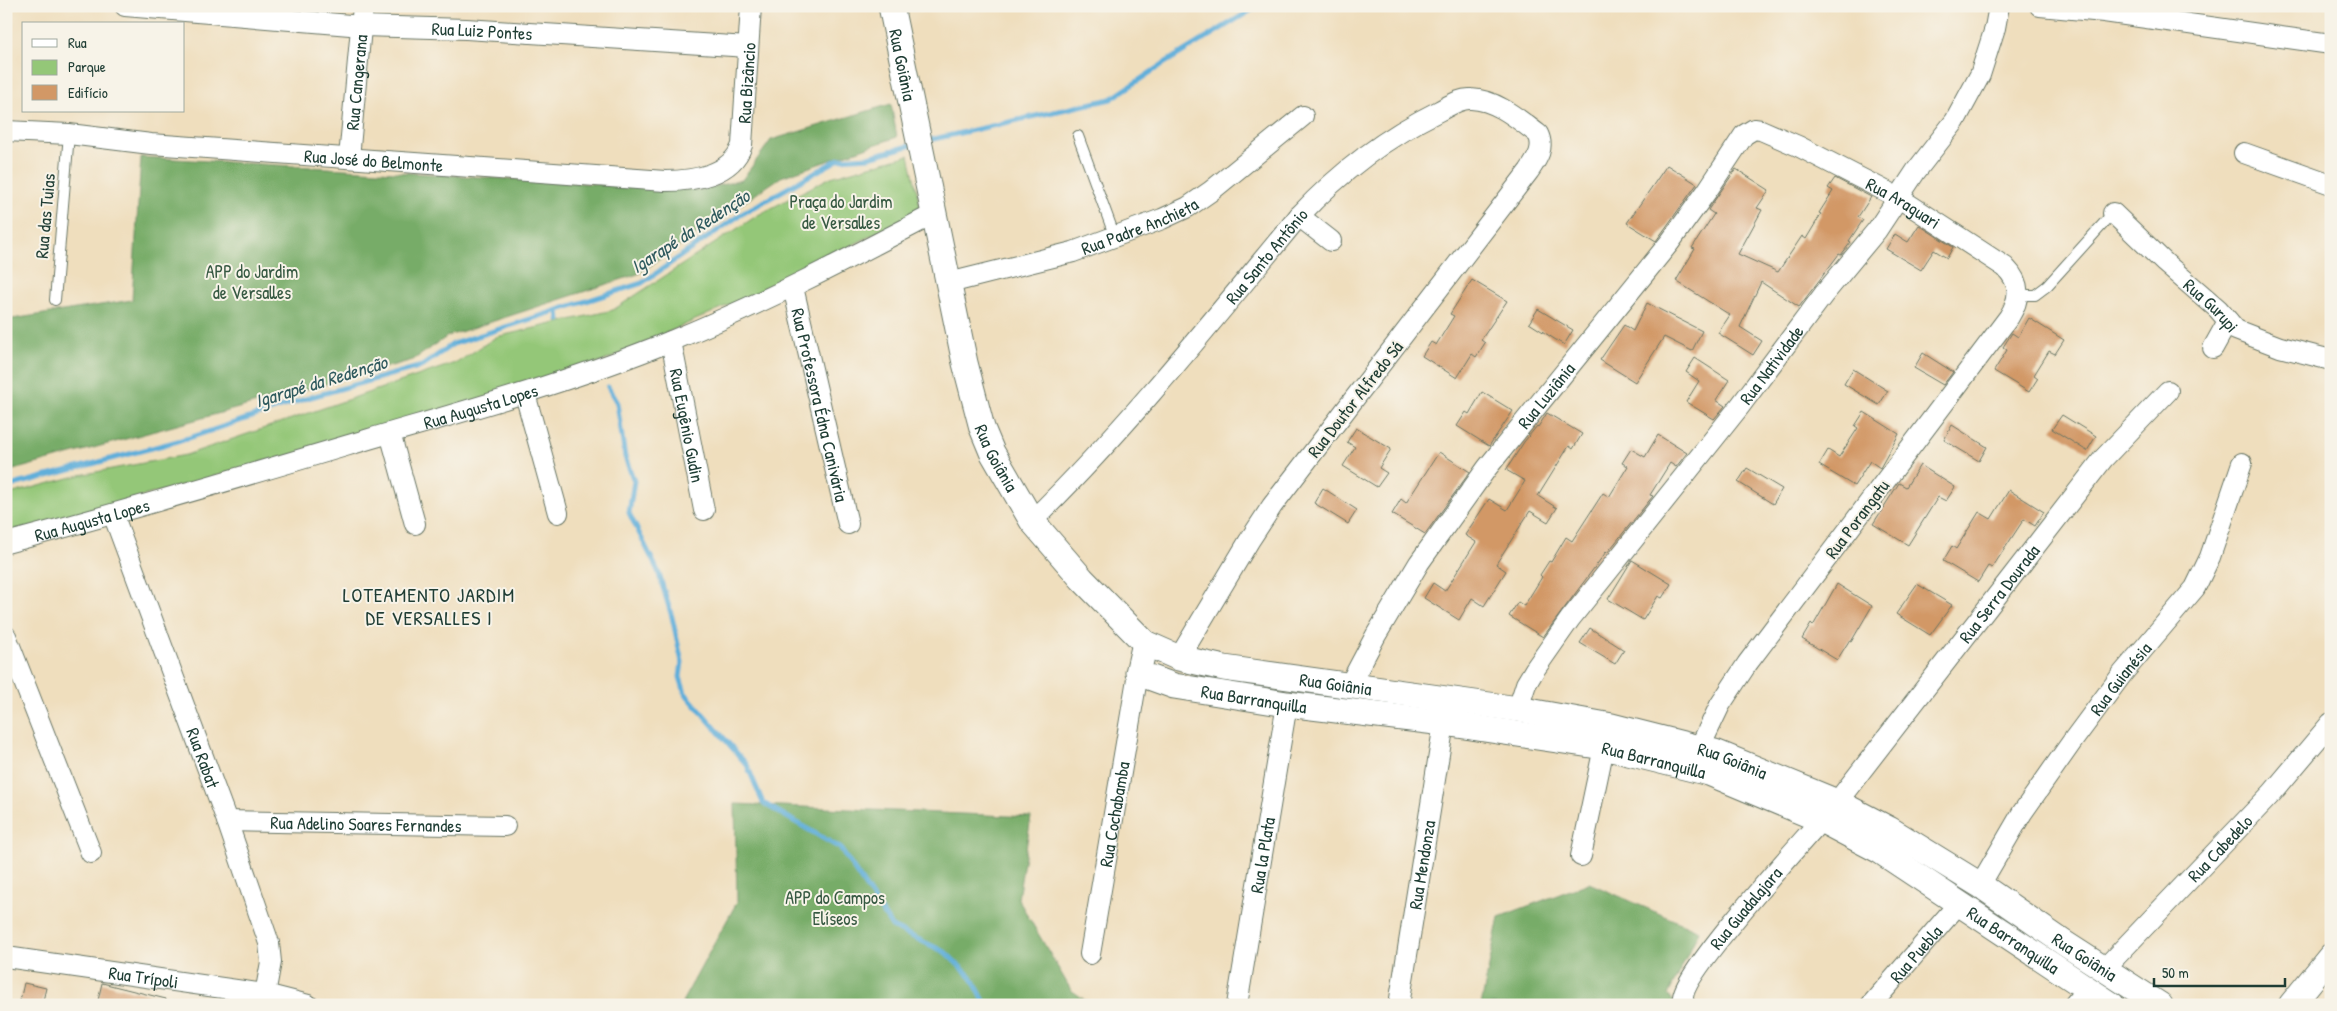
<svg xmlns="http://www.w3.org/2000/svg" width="2337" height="1011" font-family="'Patrick Hand',sans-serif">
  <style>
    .green { fill: #94c778; stroke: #5a8256 }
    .forest { fill: #77ac68; stroke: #4b744e }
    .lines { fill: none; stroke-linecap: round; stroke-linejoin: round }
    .stream { stroke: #60afda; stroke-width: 5 }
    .building { fill: #d29866 }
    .service-casing { stroke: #687564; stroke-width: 12 }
    .minor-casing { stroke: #687564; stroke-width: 22 }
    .tertiary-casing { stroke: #687564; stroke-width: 27 }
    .service { stroke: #fff; stroke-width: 10 }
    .minor { stroke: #fff; stroke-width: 20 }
    .tertiary { stroke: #fff; stroke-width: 25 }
    .labels { text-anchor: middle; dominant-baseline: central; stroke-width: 4; stroke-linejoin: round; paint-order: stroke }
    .street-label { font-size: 18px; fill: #1f3d34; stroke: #f7f3e8 }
    .park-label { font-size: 18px; fill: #365942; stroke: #f7f3e8 }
    .water-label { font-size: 19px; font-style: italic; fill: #2f5a5e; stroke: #f7f3e8 }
    .quarter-label { font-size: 20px; letter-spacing: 1px; fill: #1f3d34; stroke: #f7f3e8 }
  </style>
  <rect width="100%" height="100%" fill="#f7f3e8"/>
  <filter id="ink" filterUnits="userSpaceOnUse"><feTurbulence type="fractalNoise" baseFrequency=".02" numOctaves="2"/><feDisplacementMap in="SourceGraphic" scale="10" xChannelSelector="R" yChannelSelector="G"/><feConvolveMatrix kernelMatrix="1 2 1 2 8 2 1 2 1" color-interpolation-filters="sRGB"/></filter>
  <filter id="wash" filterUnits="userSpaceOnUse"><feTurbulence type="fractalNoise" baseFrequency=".0096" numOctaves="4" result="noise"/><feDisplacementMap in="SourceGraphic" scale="20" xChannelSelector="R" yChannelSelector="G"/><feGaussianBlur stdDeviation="1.12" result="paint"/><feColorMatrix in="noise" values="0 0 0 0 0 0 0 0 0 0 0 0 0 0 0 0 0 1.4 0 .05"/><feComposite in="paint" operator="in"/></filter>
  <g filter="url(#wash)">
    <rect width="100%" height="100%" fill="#efdebd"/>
    <path class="green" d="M909 155 921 210 782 281 602 362 385 429 6 534V495L80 475 186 455 458 362 496 337 613 310 758 215 831 177Z"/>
    <path class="forest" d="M891 104 897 137 781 177 638 274 448 336 413 360 6 472V320L132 300 141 157 699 190 742 180 771 140Z
      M735 804 1031 817 1018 899 1071 990 1092 1005H691L682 1002 737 902Z
      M1589 883 1699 931 1668 995 1676 1005H1481L1499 917Z"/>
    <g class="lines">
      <path class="stream" d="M925 141 1111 99 1163 64 1258 6
        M558 311 559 320
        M608 387 617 403 625 457 634 481 629 513 658 571 672 617 682 662 680 677 685 693 747 765 763 803 840 848 892 927 945 952 972 978 986 1005
        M6 487 189 438 311 397 422 366 453 344 642 283 740 215 839 159 869 157 912 145"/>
    </g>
    <g id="blocks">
      <path class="building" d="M1667 165 1697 184 1656 241 1627 223Z
        M1736 169 1769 190 1757 208 1762 210 1738 254 1778 272 1802 236 1806 239 1821 214 1819 213 1833 191 1828 188 1835 178 1871 197 1858 217 1863 220 1849 241 1851 242 1841 255 1839 254 1799 307 1761 282 1740 327 1762 341 1753 355 1718 333 1730 315 1676 281 1695 249 1692 248 1714 214 1708 210Z
        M1919 225 1953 247 1947 258 1934 250 1921 270 1886 249 1895 234 1908 242Z
        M1472 280 1507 301 1481 340 1485 343 1476 357 1472 354 1457 378 1422 356 1431 342 1436 345 1454 316 1450 314Z
        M1647 303 1702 331 1692 351 1664 337 1635 382 1600 360 1624 325 1633 331Z
        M1538 309 1573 330 1564 345 1529 323Z
        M2029 318 2064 340 2055 354 2049 351 2034 375 2038 378 2029 392 1994 371 2007 350 2003 347 2012 333 2018 337Z
        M1923 353 1953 372 1943 385 1914 368Z
        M1695 358 1729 380 1716 400 1725 406 1714 419 1686 402 1699 381 1686 372Z
        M1853 369 1888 391 1879 405 1844 384Z
        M1482 392 1513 411 1489 446 1457 426 1466 412 1469 414Z
        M1864 412 1899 434 1880 468 1870 461 1854 486 1819 465 1828 450 1839 457 1858 428 1855 426Z
        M1547 413 1582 434 1573 449 1569 446 1538 496 1557 508 1548 522 1530 511 1496 564 1506 571 1484 606 1472 598 1459 620 1424 598 1433 583 1445 591 1476 542 1465 535 1489 499 1507 510 1525 481 1506 470 1524 442 1537 426 1538 427Z
        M2062 415 2096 436 2087 451 2052 429Z
        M1952 425 1987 447 1979 461 1944 440Z
        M1356 428 1391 449 1379 468 1387 473 1377 487 1343 466 1355 447 1347 442Z
        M1658 435 1687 453 1676 467 1670 463 1650 495 1653 496 1607 553 1606 552 1543 637 1509 616 1518 602 1524 606 1542 577 1540 575 1549 561 1551 562 1566 537 1572 541 1603 493 1609 497 1628 466 1622 463 1631 449 1645 457Z
        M1439 452 1470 472 1425 534 1392 514 1401 499 1406 503Z
        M1920 465 1955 487 1946 501 1938 497 1908 545 1873 524 1899 483 1906 487Z
        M1747 468 1782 489 1773 504 1738 482Z
        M1323 488 1357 510 1348 524 1314 503Z
        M2009 490 2044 512 2035 526 2024 519 1992 568 1988 566 1978 582 1943 561 1952 546 1956 549 1979 512 1991 519Z
        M1632 560 1671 584 1662 598 1658 596 1643 620 1608 599Z
        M1837 584 1872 606 1851 642 1849 641 1837 660 1802 639 1811 624 1813 626Z
        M1917 584 1952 605 1930 635 1896 614Z
        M1590 628 1624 650 1615 664 1580 643Z
        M24 983 46 988 42 1005H19Z
        M102 983 166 999 165 1005H97Z"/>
    </g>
  </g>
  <g filter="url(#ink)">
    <use href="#blocks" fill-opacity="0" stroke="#687564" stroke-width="1"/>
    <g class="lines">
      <g class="service-casing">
        <path id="service" d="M1078 136 1115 237
          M2019 295H2035L2047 286 2113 213
          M55 300 69 134"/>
      </g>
      <g class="minor-casing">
        <g id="minor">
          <path id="s1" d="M125 6 362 26 466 29 748 47"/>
          <path d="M2040 6 2104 12 2331 44"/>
          <path id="s2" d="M6 131 69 134 151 144 665 181C694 181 732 175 742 145L751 6"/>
          <path d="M2244 153 2331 184"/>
          <path id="s3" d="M349 158 363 6"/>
          <path id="s4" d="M2113 213 2165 263 2218 309 2236 330 2280 347 2331 360"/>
          <path d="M1299 216 1331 241"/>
          <path id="s5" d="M949 283 1073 252 1162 219 1188 207 1211 191 1303 116"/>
          <path id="s6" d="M793 287 848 524"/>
          <path id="s7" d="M671 341 704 510"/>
          <path d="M2213 348 2228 321"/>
          <path d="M525 394 558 513"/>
          <path d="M390 433 415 524"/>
          <path id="s8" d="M113 514 227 821 269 943 271 962 263 1005"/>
          <path id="s9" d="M1032 521C1129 426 1213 320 1299 216 1340 172 1384 138 1439 111 1449 106 1460 98 1471 99 1497 100 1518 119 1538 134 1545 148 1537 159 1529 171L1272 506 1249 541 1179 658"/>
          <path id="s10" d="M6 543C128 511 248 475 369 439 471 409 573 381 671 341 762 304 848 259 934 214"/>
          <path d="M6 636 91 853"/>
          <path id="s11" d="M1349 686 1376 635 1419 563 1487 468 1670 242 1707 191 1744 135 1754 129 1761 130 1798 146 1899 198 2005 267C2022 284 2020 299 2009 317L1747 664 1720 705 1700 747"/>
          <path id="s12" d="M1518 709 1526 684 1535 669 1570 619 1740 406 1824 294 1877 230 1916 171 1955 121 1980 75 1995 28 1999 6"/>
          <path id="s13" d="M1837 802 2103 459 2168 391"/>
          <path id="s14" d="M227 821 505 826"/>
          <path d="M1581 856 1604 747"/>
          <path id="s15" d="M1980 885 2022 813 2074 739 2123 673 2195 588 2210 557 2242 463"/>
          <path id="s16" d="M1090 954 1138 673"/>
          <path id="s17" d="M6 957 265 994 308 1005"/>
          <path id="s18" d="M2105 968 2272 793 2331 723"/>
          <path id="s19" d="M1237 1005 1287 704"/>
          <path id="s20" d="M1399 1005 1444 723"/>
          <path id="s21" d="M1685 1005C1684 1002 1682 1000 1683 997 1685 970 1797 848 1821 820"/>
          <path id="s22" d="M1871 1005 1960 902"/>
          <path d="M2074 1005 2087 988"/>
        </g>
      </g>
      <g class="tertiary-casing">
        <g id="tertiary">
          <path id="s23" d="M891 6 965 363 982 428 992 452 1032 521 1082 579 1145 643 1179 658 1224 668 1518 709 1612 726 1715 752 1837 802 1889 829 1980 885 2064 943 2160 1005"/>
          <path id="s24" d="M1145 643 1138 673 1174 686 1287 704 1444 723 1604 747 1709 773 1821 820 1880 851 2112 1005"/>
          <path d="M2291 1005 2331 956"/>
        </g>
      </g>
      <use href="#service" class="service"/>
      <use href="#minor" class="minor"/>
      <use href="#tertiary" class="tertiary"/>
    </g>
  </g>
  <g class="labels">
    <g class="street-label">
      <text stroke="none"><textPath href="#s1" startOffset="358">Rua Luiz Pontes</textPath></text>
      <text stroke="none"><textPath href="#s23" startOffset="60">Rua Goiânia</textPath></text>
      <text stroke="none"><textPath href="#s3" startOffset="76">Rua Cangerana</textPath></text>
      <text stroke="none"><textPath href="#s2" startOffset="814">Rua Bizâncio</textPath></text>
      <text stroke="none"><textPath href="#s2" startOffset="369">Rua José do Belmonte</textPath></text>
      <text stroke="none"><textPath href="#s11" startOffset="858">Rua Araguari</textPath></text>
      <text transform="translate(45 216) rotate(-85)">Rua das Tuias</text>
      <text stroke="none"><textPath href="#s5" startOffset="199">Rua Padre Anchieta</textPath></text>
      <text stroke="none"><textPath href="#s9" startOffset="354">Rua Santo Antônio</textPath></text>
      <text stroke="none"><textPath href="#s4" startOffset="135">Rua Gurupi</textPath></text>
      <text stroke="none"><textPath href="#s12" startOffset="429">Rua Natividade</textPath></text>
      <text stroke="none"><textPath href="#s11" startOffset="352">Rua Luziânia</textPath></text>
      <text transform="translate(1355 399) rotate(-52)">Rua Doutor Alfredo Sá</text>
      <text stroke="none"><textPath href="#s10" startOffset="494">Rua Augusta Lopes</textPath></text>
      <text stroke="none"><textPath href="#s6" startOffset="121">Rua Professora Édna Canivária</textPath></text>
      <text stroke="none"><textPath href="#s7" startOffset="86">Rua Eugênio Gudin</textPath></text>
      <text stroke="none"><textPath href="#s23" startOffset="465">Rua Goiânia</textPath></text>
      <text stroke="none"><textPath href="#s10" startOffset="89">Rua Augusta Lopes</textPath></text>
      <text transform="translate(1857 519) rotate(-53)">Rua Porangatu</text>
      <text stroke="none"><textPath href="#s13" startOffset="264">Rua Serra Dourada</textPath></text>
      <text stroke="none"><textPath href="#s15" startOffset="250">Rua Guianésia</textPath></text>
      <text stroke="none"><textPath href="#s23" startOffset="900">Rua Goiânia</textPath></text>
      <text stroke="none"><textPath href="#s24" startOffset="150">Rua Barranquilla</textPath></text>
      <text stroke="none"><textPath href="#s8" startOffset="260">Rua Rabat</textPath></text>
      <text stroke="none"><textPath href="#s24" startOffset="555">Rua Barranquilla</textPath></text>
      <text stroke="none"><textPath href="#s23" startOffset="1305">Rua Goiânia</textPath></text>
      <text stroke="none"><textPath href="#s16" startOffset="142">Rua Cochabamba</textPath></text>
      <text stroke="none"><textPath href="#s14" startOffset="139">Rua Adelino Soares Fernandes</textPath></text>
      <text stroke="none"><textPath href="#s18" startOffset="166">Rua Cabedelo</textPath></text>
      <text stroke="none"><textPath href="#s19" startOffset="152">Rua la Plata</textPath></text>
      <text stroke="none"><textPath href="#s20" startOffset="142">Rua Mendonza</textPath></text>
      <text stroke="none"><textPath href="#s21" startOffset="118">Rua Guadalajara</textPath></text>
      <text stroke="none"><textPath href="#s24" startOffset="960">Rua Barranquilla</textPath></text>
      <text stroke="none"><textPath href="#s22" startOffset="68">Rua Puebla</textPath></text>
      <text stroke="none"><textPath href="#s23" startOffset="1710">Rua Goiânia</textPath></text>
      <text stroke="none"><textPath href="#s17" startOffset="139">Rua Trípoli</textPath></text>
    </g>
    <g class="park-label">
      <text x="841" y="201">Praça do Jardim<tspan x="841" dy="21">de Versalles</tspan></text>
      <text x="252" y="271">APP do Jardim<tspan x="252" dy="21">de Versalles</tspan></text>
      <text x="835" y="897">APP do Campos<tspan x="835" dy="21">Elíseos</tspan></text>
    </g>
    <g class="water-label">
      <text transform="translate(690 231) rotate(-33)">Igarapé da Redenção</text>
      <text transform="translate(321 381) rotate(-17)">Igarapé da Redenção</text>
    </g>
    <g class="quarter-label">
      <text x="429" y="594">LOTEAMENTO JARDIM<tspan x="429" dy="23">DE VERSALLES I</tspan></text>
    </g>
  </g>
  <rect width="2337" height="1011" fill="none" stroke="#f7f3e8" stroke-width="25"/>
  <rect x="22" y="22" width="162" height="90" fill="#f7f3e8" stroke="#a1aaa0"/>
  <rect x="32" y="39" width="25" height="8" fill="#ffffff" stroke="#a1aaa0"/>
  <text x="68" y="48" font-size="15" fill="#1f3d34">Rua</text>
  <rect x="32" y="60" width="25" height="15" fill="#94c778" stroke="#a1aaa0"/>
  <text x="68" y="72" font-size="15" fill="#1f3d34">Parque</text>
  <rect x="32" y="85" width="25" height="15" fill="#d29866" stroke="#a1aaa0"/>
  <text x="68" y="98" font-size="15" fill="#1f3d34">Edifício</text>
  <path d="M2154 978v8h131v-8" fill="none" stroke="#1f3d34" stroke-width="2.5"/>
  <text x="2162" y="978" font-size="15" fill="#1f3d34" stroke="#f7f3e8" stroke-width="4" paint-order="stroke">50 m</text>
</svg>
